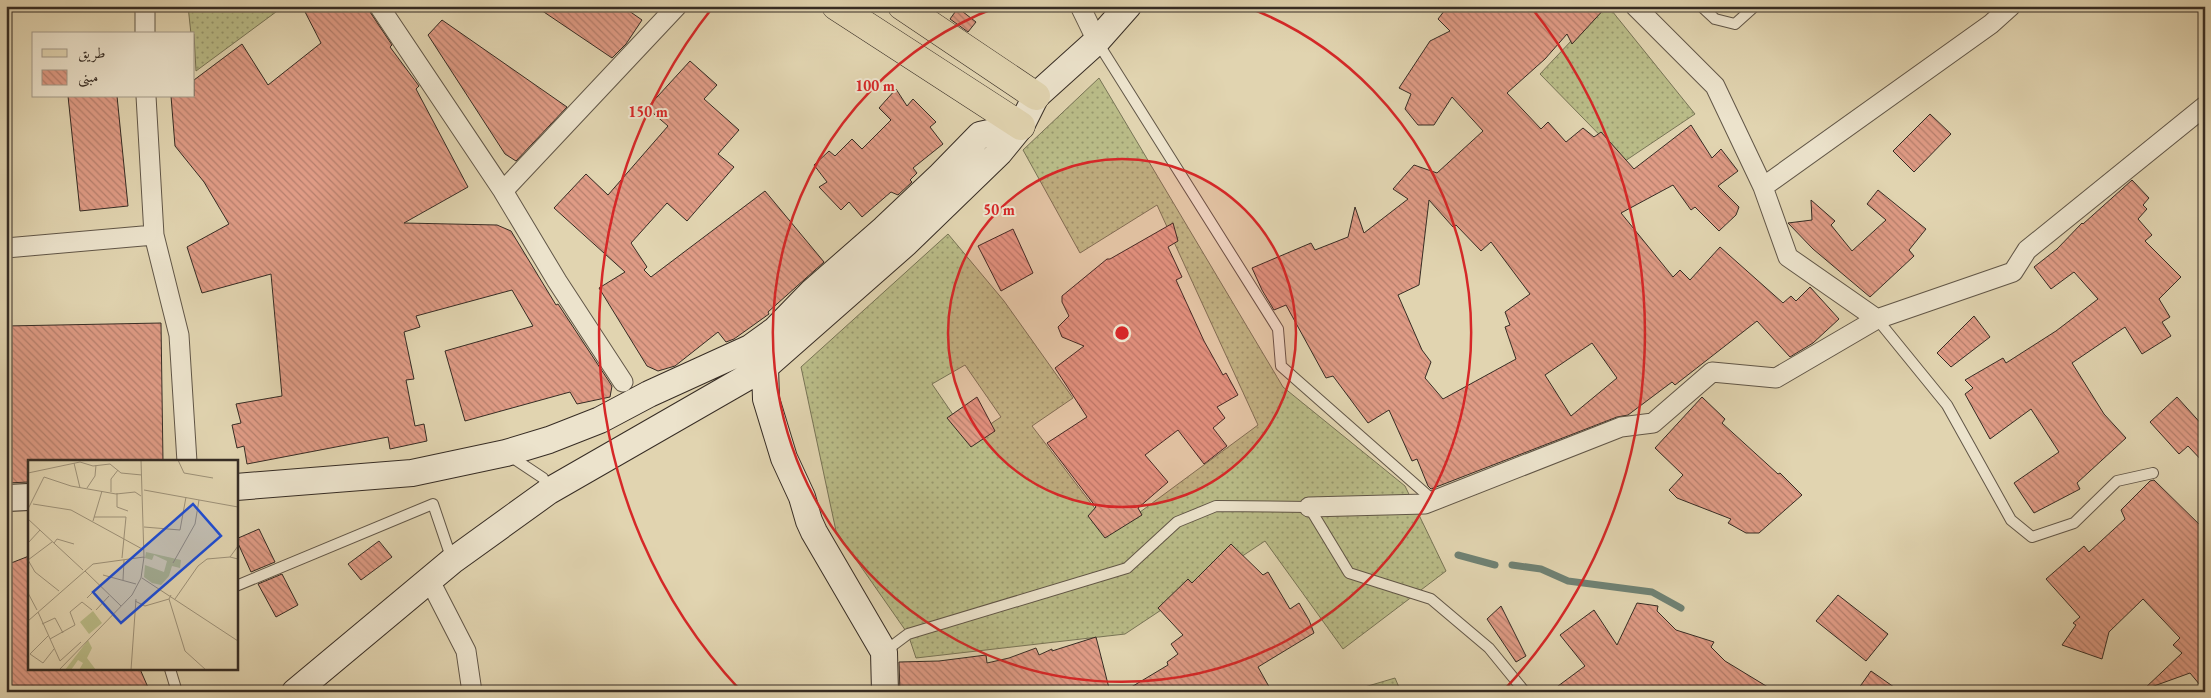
<svg xmlns="http://www.w3.org/2000/svg" width="2211" height="698" font-family="'EB Garamond',Amiri,serif">
  <style>
    .grass { fill: url(#grass-dots); stroke: #787456; fill-rule: evenodd }
    .lines { fill: none; stroke-linecap: round; stroke-linejoin: round }
    .stream { stroke: #6f8173; stroke-width: 7 }
    .building { fill: url(#building-back-hatch); stroke: #362c24; fill-rule: evenodd }
    .lane-casing { stroke: #615647; stroke-width: 12 }
    .street-casing { stroke: #615647; stroke-width: 21 }
    .secondary-casing { stroke: #362c24; stroke-width: 28 }
    .primary-casing { stroke: #362c24; stroke-width: 29 }
    .lane { stroke: #ece3cc; stroke-width: 10 }
    .street { stroke: #ece3cc; stroke-width: 19 }
    .secondary { stroke: #ece3cc; stroke-width: 26 }
    .primary { stroke: #e1d4b0; stroke-width: 28 }
    .ring { fill: none; stroke: #d62828; stroke-width: 2.5 }
    .inset-road { fill: none; stroke: #9d9178; stroke-width: 1 }
    .view { fill: #1d4ed8; fill-opacity: 0.15; stroke: #1d4ed8; stroke-width: 2.5 }
    .inset-edge { fill: none; stroke: #362c24; stroke-width: 2.5 }
    .centre { fill: #d62828; stroke: #ece3cc; stroke-width: 2.5 }
    .ring-label { font-size: 15px; text-anchor: middle; font-weight: bold; fill: #d62828; stroke: #ece3cc; stroke-width: 4; stroke-linejoin: round; paint-order: stroke }
  </style>
  <defs>
    <pattern id="grass-dots" width="8" height="8" patternUnits="userSpaceOnUse" patternTransform="scale(1.25)"><rect width="8" height="8" fill="#b9bb87"/><path d="M2 2h.1M6 6h.1" fill="none" stroke="#97986e" stroke-width="1.8" stroke-linecap="round"/></pattern>
    <pattern id="building-back-hatch" width="6" height="6" patternUnits="userSpaceOnUse" patternTransform="scale(1.25)"><rect width="6" height="6" fill="#df9b85"/><path d="M-1 5l2 2M0 0l6 6M5-1l2 2" fill="none" stroke="#b67f6d"/></pattern>
  </defs>
  <rect width="100%" height="100%" fill="#e1d4b0"/>
  <filter id="stains"><feTurbulence type="fractalNoise" baseFrequency=".004" numOctaves="4"/><feColorMatrix values="0 0 0 0 .2 0 0 0 0 .09 0 0 0 0 .02 0 0 0 .5 -.17"/></filter>
  <radialGradient id="worn" r=".72"><stop offset=".6" stop-color="#630" stop-opacity="0"/><stop offset="1" stop-color="#630" stop-opacity=".3"/></radialGradient>
  <path class="grass" d="M188 6H284L196 71 194 34H191Z
    M1604 6H1608L1695 114 1625 161 1540 74Z
    M1099 78 1283 387 1405 486 1446 571 1343 649 1265 541 1125 634 916 658 908 634 836 531 801 367 948 234 1004 301 1073 398 1032 426 1113 532 1258 425 1157 205 1080 253 1023 150ZM965 365 1001 417 969 438 932 384Z
    M1395 678 1401 692 1351 691Z"/>
  <g class="lines">
    <path class="stream" d="M1458 555 1495 565
      M1512 565 1541 569 1568 581 1652 592 1681 608"/>
  </g>
  <path class="building" d="M302 6H368L370 12 392 45 390 47 419 86 416 89 468 187 404 223 497 225 511 231 556 305 558 304 612 386 610 397 577 404 570 392 465 421 445 351 533 326 512 290 416 316 420 327 404 332 414 379 406 380 415 426 424 424 427 441 390 449 388 437 247 464 244 446 237 448 232 425 241 423 236 404 282 396 271 274 202 293 187 247 229 224 204 182 175 146 171 96H194V80L242 44 268 85 321 43Z
    M535 6H622L642 20 626 44 612 58Z
    M1448 6H1607L1572 44 1567 34 1545 59 1507 93 1541 129 1548 122 1566 142 1583 128 1594 137 1601 132 1634 169 1691 125 1712 158 1721 149 1738 171 1718 186 1739 207 1736 215 1719 231 1695 207 1691 210 1673 185 1621 213 1673 277 1680 270 1690 280 1720 247 1783 303 1791 296 1796 301 1810 287 1839 319 1813 343 1790 357 1757 321 1675 385 1672 382 1628 415 1617 417 1431 489 1428 486 1417 459 1412 461 1389 410 1368 423 1333 376 1326 378 1286 305 1274 310 1262 290 1252 268 1311 243 1315 250 1348 237 1355 207 1364 233 1408 199 1393 189 1414 165 1437 173 1483 131 1452 97 1434 125H1418L1405 109 1411 94 1399 88 1430 41 1450 31 1438 19ZM1429 200 1453 227 1456 225 1481 251 1491 242 1530 294 1505 312 1510 325 1505 327 1516 359 1443 399 1425 378 1431 362 1422 350 1398 295 1419 285ZM1592 343 1617 378 1571 416 1545 375Z
    M958 8 976 22 968 32 950 19Z
    M442 20 567 107 516 161 505 154 428 35Z
    M690 61 717 85 704 99 739 130 718 154 734 167 687 221 667 203 631 243 647 267 644 270 651 277 765 191 824 262 768 312 769 314 734 339 726 342 718 332 675 366 658 371 647 366 599 288 625 272 554 208 586 174 608 195 668 126 647 108Z
    M896 89 907 106 913 99 936 122 930 127 943 144 913 168 917 173 910 180 912 182 898 195 891 192 862 217 849 202 841 210 819 187 827 182 814 165 829 151 835 156 852 139 862 149 891 120 879 108Z
    M68 96H117L128 206 80 211Z
    M1930 114 1951 134 1914 172 1893 151Z
    M2132 180 2149 198 2143 205 2147 209 2138 219 2152 235 2145 241 2181 277 2159 299 2170 317 2162 322 2171 336 2142 354 2125 327 2072 363 2104 414 2126 438 2077 483 2080 489 2034 513 2014 483 2059 452 2031 409 1990 439 1965 394 1973 388 1965 380 2003 358 2006 363 2056 331 2098 299 2074 272 2051 289 2034 267 2057 249 2082 223 2083 224Z
    M1878 190 1926 229 1909 250 1914 256 1870 297 1813 249 1788 223 1812 220 1811 200 1835 221 1831 225 1852 251 1886 220 1867 204Z
    M1173 223 1178 241 1168 247 1182 277 1176 280 1204 341 1223 375 1226 373 1238 395 1217 407 1225 418 1213 428 1227 446 1204 464 1178 430 1145 455 1168 482 1138 508 1142 515 1105 538 1088 516 1096 507 1047 443 1087 417 1055 368 1084 346 1062 337 1058 327 1069 316 1062 302V296L1107 259H1110Z
    M1013 229 1033 273 1001 291 978 246Z
    M1974 316 1990 337 1951 367 1937 353Z
    M161 323 163 462H29V482L6 483V326Z
    M977 397 995 431 971 447 947 418Z
    M1702 397 1725 419 1722 423 1778 474 1780 473 1802 495 1759 533H1746L1728 523 1731 519 1677 498 1669 490 1683 475 1655 448Z
    M2177 397 2205 428V464L2188 446 2179 454 2150 422Z
    M2154 480 2205 530V691L2190 673 2143 690 2182 653 2173 645 2180 638 2143 599 2109 632 2102 659 2062 645 2076 625 2073 623 2080 617 2046 579 2084 546 2089 552 2125 519 2121 510 2150 481Z
    M259 529 275 562 251 572 236 539Z
    M379 541 392 557 361 580 348 564Z
    M1231 544 1263 575 1268 572 1290 609 1299 603 1309 620 1314 633 1258 667 1272 692H1123L1168 665 1167 662 1178 654 1171 644 1183 635 1158 608 1188 579 1192 583Z
    M29 556V669H140L150 692H6V565Z
    M282 574 298 605 276 617 258 584Z
    M1838 595 1888 634 1866 661 1816 621Z
    M1637 603 1658 606 1657 611 1676 630 1714 642 1711 647 1725 661 1776 692H1550L1585 666 1560 635 1594 610 1617 645Z
    M1501 606 1526 656 1516 662 1487 619Z
    M1096 637 1110 692H1014L1013 690 992 692H900L899 662 939 661 986 655 987 663 1009 658 1036 648 1039 655 1052 649V651Z
    M1871 671 1901 692H1856Z"/>
  <g class="lines">
    <g class="lane-casing">
      <path id="lane" d="M1701 6 1715 19 1735 24 1755 6
        M1098 43 1278 329 1281 366 1434 501
        M1877 319 1947 405 2011 520 2032 537 2074 523 2117 481 2153 473
        M510 456 543 478 549 490
        M236 586 433 504 452 560
        M884 652 908 634 1127 568 1177 522 1216 506 1309 507 1349 573 1431 599 1489 648 1525 692
        M170 669 177 692"/>
    </g>
    <g class="street-casing">
      <path id="street" d="M145 6V34
        M379 6 503 191 557 281 623 382
        M1080 6 1097 41
        M1635 6 1715 86 1763 187 1991 24 2011 6
        M146 96 154 235 179 335 187 462
        M1763 187 1788 257 1877 319
        M503 191 677 6
        M6 248 154 235
        M1309 507 1425 504 1621 427 1653 423 1712 372 1776 378 1877 319 2013 272 2027 250 2205 106
        M430 581 466 651 472 692"/>
    </g>
    <g class="secondary-casing">
      <path id="secondary" d="M765 367 766 399 784 458 802 497 809 521 814 532 884 652 885 692
        M236 487 412 473 506 453 549 440 600 420 649 394 750 348 775 330 812 292 884 229 939 177 980 135 1021 126
        M6 498 29 497
        M295 692 452 561 549 491 765 367 906 243 999 153 1021 126 1036 96 1097 41 1128 6"/>
    </g>
    <g class="primary-casing">
      <path id="primary" d="M836 6 1021 126
        M902 6 1036 96"/>
    </g>
    <use href="#lane" class="lane"/>
    <use href="#street" class="street"/>
    <use href="#secondary" class="secondary"/>
    <use href="#primary" class="primary"/>
  </g>
  <circle cx="1122" cy="333" r="174" fill="#d62828" fill-opacity=".12"/>
  <g class="ring">
    <circle cx="1122" cy="333" r="174"/>
    <path d="M1247 7A349 349 0 1 1 997 7"/>
    <path d="M740 690A523 523 0 0 1 713 7M1531 7A523 523 0 0 1 1504 690"/>
  </g>
  <g transform="translate(28 460)">
    <rect width="210" height="210" fill="#e1d4b0"/>
    <path d="M118 92 153 100 152 108 144 106 141 116 133 125 124 123 116 117 117 105 136 112 139 101 126 95 124 100 117 98ZM65 151 74 163 61 174 52 162Z" fill="#b9bb87"/>
    <path d="M60 180 64 188 59 198 68 210H51L55 203 50 200 43 210H37Z" fill="#b9bb87"/>
    <path class="inset-road" d="M113 0 116 98M150 0 156 13 185 18M46 3 52 28M0 13 52 2 65 6 82 4 93 13 114 15M59 28 67 16 68 5M116 30 210 47M83 32V19L90 10M89 33V47L100 51M5 44 43 50 116 90M0 49 16 17 43 26 88 34 107 32 113 36M66 57H98L94 98M0 59 55 110M65 61 74 31M116 67 152 70 158 37M0 83 12 70M26 83 29 79 46 84M210 86 202 97 210 99M0 100 7 112 31 131M0 100 24 82M145 103 167 64 171 40M57 111 93 146M75 115 108 124M114 118 210 181M95 120 96 100M0 133 9 150M143 135 141 139 157 191 178 210M59 138 71 126M147 139 170 106 179 99 202 97M107 141 117 146 141 139M68 150 81 136M10 152 32 201 53 182M0 161 65 104 116 97M14 164 27 158 35 173M20 176 2 194 15 203 26 189M22 179 47 165 42 152 54 142 64 150M31 210 104 135 113 118 116 97M103 210 108 139"/>
    <path class="view" d="M165 44 193 76 93 163 65 132Z"/>
    <rect width="210" height="210" class="inset-edge"/>
  </g>
  <circle cx="1122" cy="333" r="8" class="centre"/>
  <g class="ring-label">
    <text x="875" y="91">100 m</text>
    <text x="648" y="117">150 m</text>
    <text x="999" y="215">50 m</text>
  </g>
  <rect width="2211" height="698" fill="none" stroke="#e1d4b0" stroke-width="25"/>
  <rect x="8" y="8" width="2196" height="683" fill="none" stroke="#362c24" stroke-width="2.5"/>
  <rect x="12" y="12" width="2186" height="673" fill="none" stroke="#362c24"/>
  <rect x="32" y="32" width="162" height="65" fill="#ece3cc" stroke="#a39a89"/>
  <rect x="42" y="49" width="25" height="8" fill="#e1d4b0" stroke="#a39a89"/>
  <text x="78" y="58" font-size="15" fill="#362c24">طريق</text>
  <rect x="42" y="70" width="25" height="15" fill="url(#building-back-hatch)" stroke="#a39a89"/>
  <text x="78" y="82" font-size="15" fill="#362c24">مبنى</text>
  <rect width="100%" height="100%" filter="url(#stains)"/>
  <rect width="100%" height="100%" fill="url(#worn)"/>
</svg>
